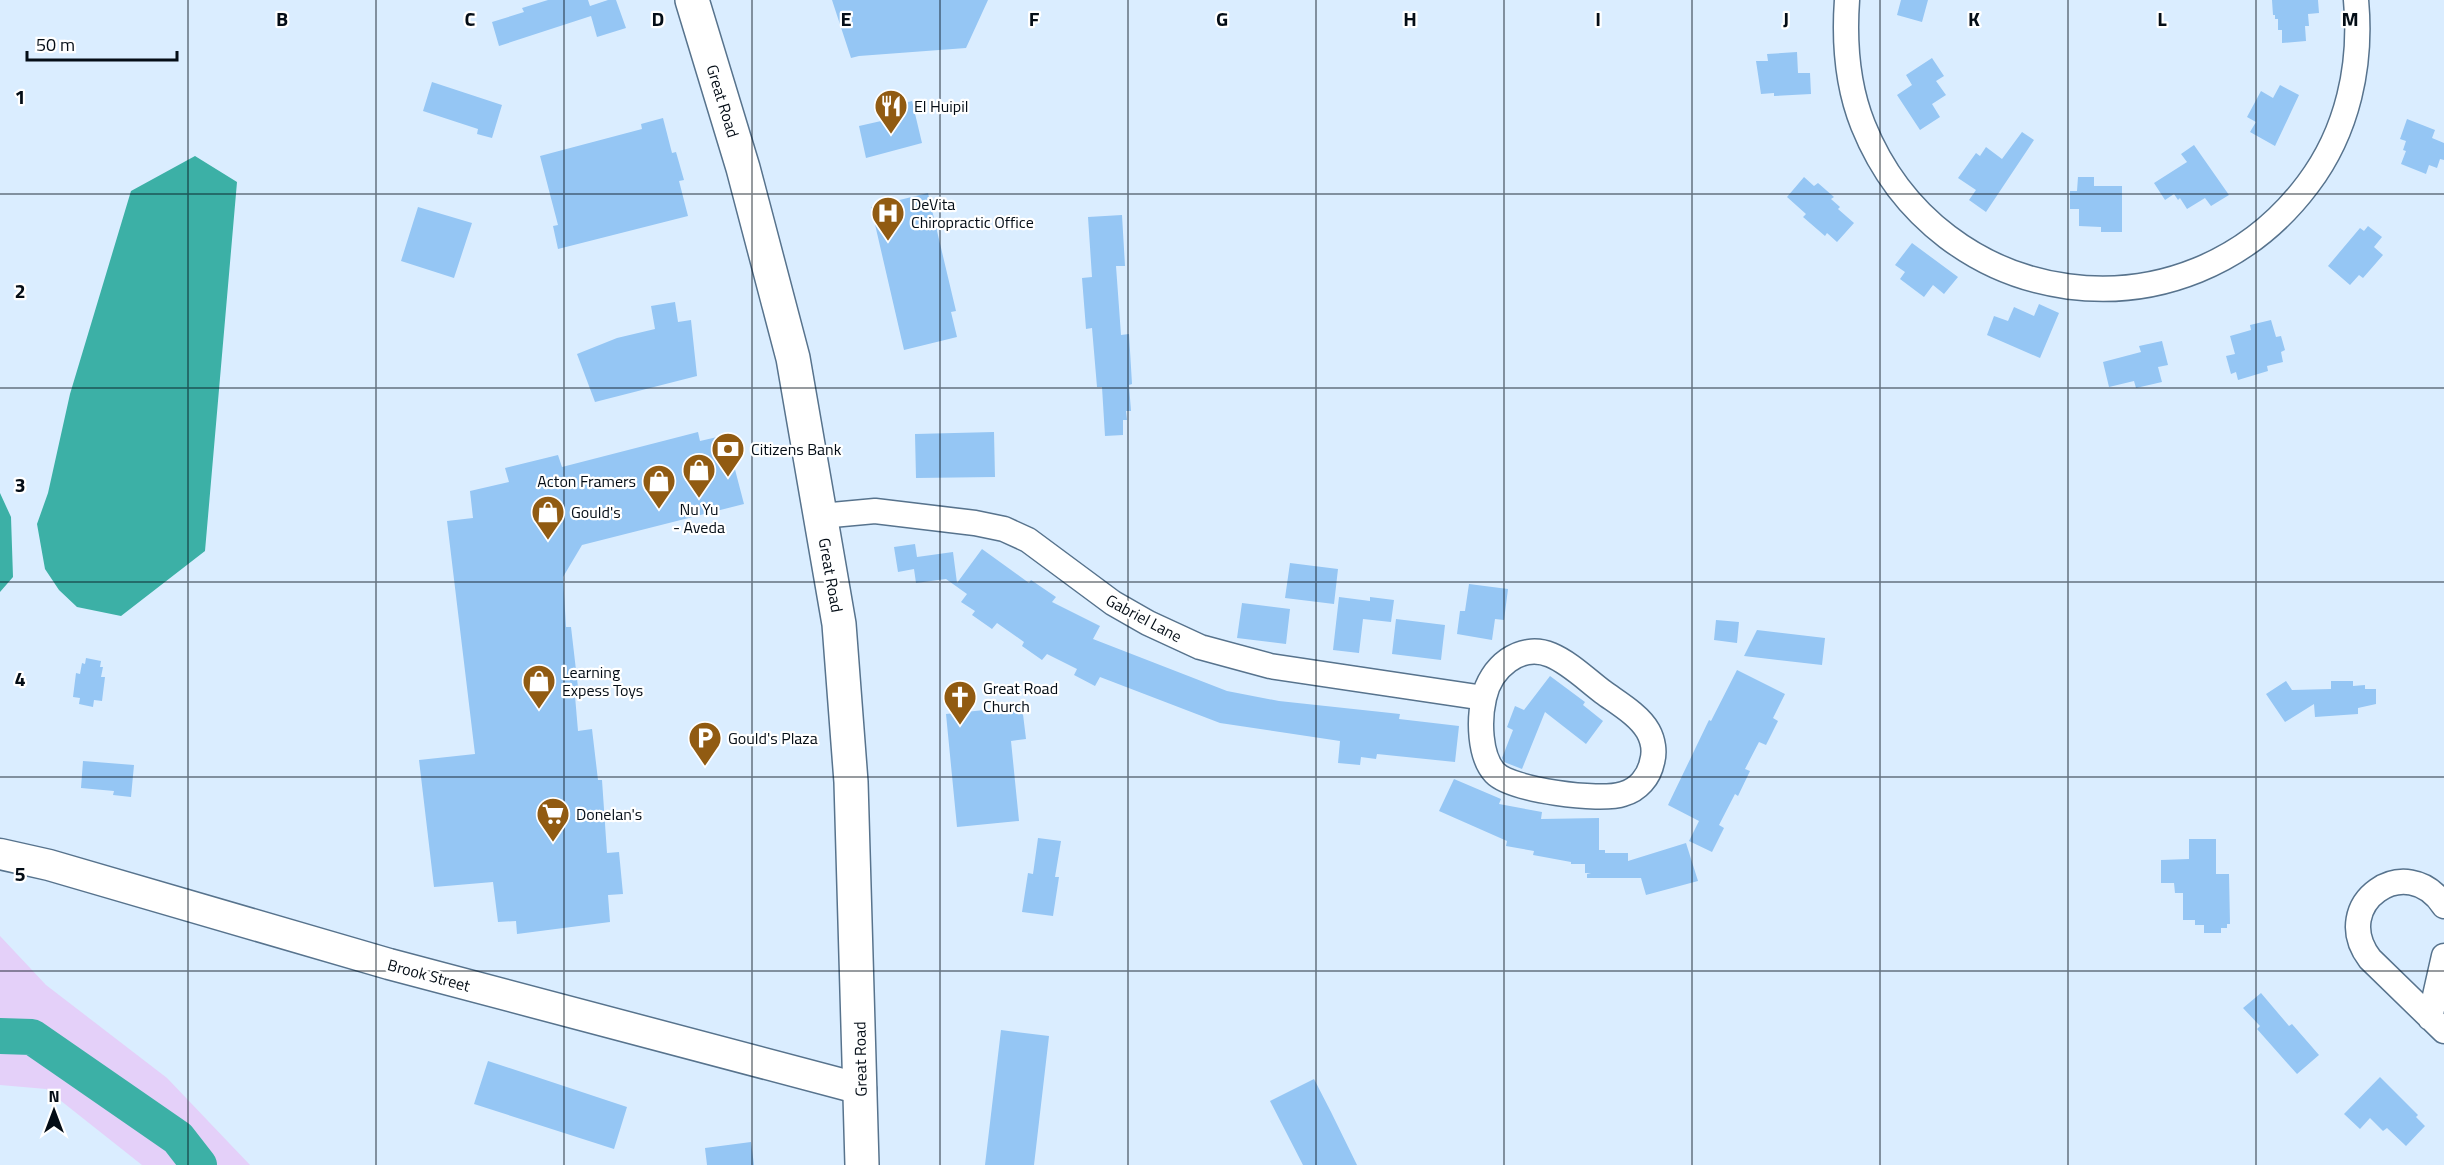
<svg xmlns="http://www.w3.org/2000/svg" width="2444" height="1165" font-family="'Titillium Web',sans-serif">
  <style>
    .green { fill: #e4d0f9 }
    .water { fill: #3cb0a6 }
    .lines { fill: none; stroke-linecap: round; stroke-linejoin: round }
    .river { stroke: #3cb0a6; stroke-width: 36 }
    .building { fill: #95c6f4 }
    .minor-casing { stroke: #57738d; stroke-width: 27 }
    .tertiary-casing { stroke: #57738d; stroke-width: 33 }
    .secondary-casing { stroke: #57738d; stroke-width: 36 }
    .minor { stroke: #fff; stroke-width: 24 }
    .tertiary { stroke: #fff; stroke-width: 30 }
    .secondary { stroke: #fff; stroke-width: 33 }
    .grid { fill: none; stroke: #040d16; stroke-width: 1.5; stroke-opacity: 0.55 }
    .labels { text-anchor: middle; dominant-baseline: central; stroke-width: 4.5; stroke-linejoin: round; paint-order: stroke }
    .street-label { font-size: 16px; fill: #040d16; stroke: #fff }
    .poi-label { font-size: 16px; fill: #040d16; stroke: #fff; text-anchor: start }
    .grid-label { font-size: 20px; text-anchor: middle; font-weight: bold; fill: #040d16; stroke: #fff; stroke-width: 4.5; stroke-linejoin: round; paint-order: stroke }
  </style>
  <rect width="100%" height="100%" fill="#daedff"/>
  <path class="green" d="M0 936 46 985 167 1078 250 1165H142L46 1089 0 1085Z"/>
  <path class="water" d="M195 156 237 182 205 551 121 616 77 607 59 590 45 569 37 524 48 493 70 394 131 191Z
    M0 493 11 517 13 577 0 592Z"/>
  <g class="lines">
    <path class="river" d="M0 1036 32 1037 178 1138 199 1165"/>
  </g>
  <path class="building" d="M548 0H588L590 6 608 0H616L626 28 597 37 591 16 499 46 492 22 524 12 522 8Z
    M832 0H988L966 48 859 56 851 58Z
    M1901 0H1928L1922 22 1897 15Z
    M2272 0H2318L2319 13 2308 14 2309 26H2305L2306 41 2282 43V30H2278V19H2275V15H2273Z
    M1797 52 1798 73H1810L1811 94 1774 96V93L1761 94 1756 61H1768L1767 54Z
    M1932 58 1944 76 1936 81 1946 95 1932 104 1940 117 1920 130 1897 95 1912 85 1906 75Z
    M432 82 502 105 492 138 477 134 478 129 423 111Z
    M2280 85 2299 95 2275 146 2250 132 2256 122 2247 117 2261 91 2273 98Z
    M912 101 922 143 866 158 859 126 890 119 888 107Z
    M663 118 672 153 676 152 684 180 679 181 688 216 558 249 553 226 558 225 540 156 642 129 641 124Z
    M2407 119 2435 130 2432 138 2444 143V160L2440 159 2437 168 2429 165 2426 174 2401 164 2406 151 2403 150 2406 141 2400 139Z
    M2022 132 2034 140 1986 212 1969 200 1976 190 1958 178 1976 153 1980 156 1986 147 2002 159Z
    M2194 145 2229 195 2211 206 2205 198 2187 209 2180 198 2178 200 2174 194 2165 200 2154 183 2187 162 2181 154Z
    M1804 177 1814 186 1818 183 1834 197 1831 199 1840 207 1838 209 1854 223 1837 242 1827 233 1825 236 1803 217 1806 214 1787 197Z
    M2078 177H2094V186H2122V232H2101V227L2079 226V209H2070V191H2077Z
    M928 193 956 311 951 312 957 337 904 350 871 207Z
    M418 207 472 223 454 278 401 261Z
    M1122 215 1125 266H1116L1121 335 1129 334 1132 384 1129 385 1131 411H1126L1127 420H1123V435L1105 436 1102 387H1097L1092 328 1086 329 1082 278 1092 277 1088 217Z
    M2368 226 2382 237 2374 247 2383 255 2363 278 2359 275 2350 285 2328 266 2360 228 2364 231Z
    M1912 243 1958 277 1944 294 1933 285 1924 297 1900 279 1905 272 1895 265Z
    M675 302 678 322 691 320 697 376 595 402 577 354 617 338 655 329 651 306Z
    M2039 304 2059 313 2040 358 1987 335 1994 316 2008 321 2014 307 2034 316Z
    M2271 320 2276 337 2281 336 2285 350 2281 352 2283 362 2267 366 2268 371 2238 380 2236 372 2231 374 2226 356 2235 354 2230 336 2251 330 2250 325Z
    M2162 341 2168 365 2158 367 2162 382 2136 388 2134 381 2109 387 2103 362 2141 352 2139 346Z
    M698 432 700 441 726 435 744 504 582 545 563 577 566 627H571L579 696H575L578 731 592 729 598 780H602L607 853 619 852 623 894 608 895 610 922 517 934 516 921 498 922 493 882 434 887 419 760 475 754 447 521 473 518 470 491 509 482 505 468 558 455 562 467Z
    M994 432 995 477 916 478 915 434Z
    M915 544 917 557 953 552 957 583 982 549 1029 583 1031 580 1056 597 1052 602 1100 626 1093 639 1227 691 1279 701 1400 714 1399 719 1459 726 1455 762 1377 754 1376 759 1361 757 1360 765 1338 763 1340 741 1220 723 1100 677 1095 686 1074 675 1077 669 1047 654 1042 660 1022 646 1024 642 997 623 992 629 972 615 975 611 961 602 967 594 946 579 916 583 914 569 898 572 894 547Z
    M1290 563 1338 569 1334 604 1285 598Z
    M1469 584 1508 589 1504 620 1495 619 1492 640 1457 634 1460 611H1465Z
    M1339 597 1370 601V597L1394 600 1391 622 1363 619 1359 653 1333 650Z
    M1242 603 1290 609 1286 644 1237 638Z
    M1396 619 1445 625 1441 660 1392 654Z
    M1716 620 1739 622 1737 643 1714 640Z
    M1757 630 1825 638 1822 665 1744 656Z
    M86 658 101 661 100 667H103L101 677H105L102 701 94 700 93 707 79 704 80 698 73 697 76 673 80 674 82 663 85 664Z
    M1737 670 1785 694 1773 718 1778 721 1766 745 1759 742 1745 769 1750 771 1738 796 1735 794 1719 825 1724 828 1712 852 1689 841 1699 821 1668 805 1709 720 1711 721Z
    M1550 676 1585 702 1583 705 1603 721 1586 744 1545 712 1522 769 1504 762 1502 758 1513 730 1507 727 1515 706 1524 710Z
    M2286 681 2292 690 2331 689V681H2353V686L2365 685V689H2376V704L2358 708V714L2315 717 2314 704 2285 722 2266 694Z
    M1022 706 1026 739 1011 741 1019 821 957 827 946 714Z
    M83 761 134 765 131 797 113 795 114 791 81 788Z
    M1454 779 1501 799 1499 804 1542 812 1541 819 1599 818V850H1605V853H1628V861L1686 843 1698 881 1646 895 1641 878H1587V874L1591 873H1585V864H1571V862L1533 855 1534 851 1506 846 1507 841 1439 811Z
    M1038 838 1061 841 1055 877H1059L1053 916 1022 912 1028 873 1033 874Z
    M2189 839H2216V874H2229L2230 924H2227V928H2221V933H2204V925H2195V920H2183V893H2175L2174 883H2161V860L2189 859Z
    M2261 993 2289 1026 2292 1024 2319 1055 2297 1074 2257 1029 2260 1026 2243 1008Z
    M1001 1030 1049 1036 1034 1165H985Z
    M488 1061 627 1107 614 1149 474 1104Z
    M2380 1077 2418 1115 2416 1117 2425 1126 2406 1146 2387 1128 2383 1131 2370 1118 2360 1129 2344 1114Z
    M1314 1079 1331 1112 1357 1165H1303L1270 1101Z
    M751 1142 754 1165H707L705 1148Z"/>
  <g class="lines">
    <g class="minor-casing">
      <path id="minor" d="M1847 0C1844 42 1847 85 1863 125 1939 314 2186 347 2308 184 2348 131 2362 65 2356 0
        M821 516 875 511 975 523 1004 529 1028 540 1113 603 1148 623 1200 647 1270 666 1484 698C1479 719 1479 756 1495 773 1511 790 1600 802 1623 794 1638 790 1649 777 1652 762 1655 752 1653 740 1648 731 1639 715 1618 703 1603 692 1587 680 1570 663 1551 655 1520 642 1490 668 1484 698
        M2444 906C2407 849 2328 904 2370 959L2444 1031
        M2430 1018 2444 956"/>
    </g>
    <g class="tertiary-casing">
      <path id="tertiary" d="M0 854 49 865 389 964 861 1089"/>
    </g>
    <g class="secondary-casing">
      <path id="secondary" d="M692 0 743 168 793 358 839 624 851 782 862 1165"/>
    </g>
    <use href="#minor" class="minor"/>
    <use href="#tertiary" class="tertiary"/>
    <use href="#secondary" class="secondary"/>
  </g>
  <path class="grid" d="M188 0V1165M376 0V1165M564 0V1165M752 0V1165M940 0V1165M1128 0V1165M1316 0V1165M1504 0V1165M1692 0V1165M1880 0V1165M2068 0V1165M2256 0V1165M0 194H2444M0 388H2444M0 582H2444M0 777H2444M0 971H2444"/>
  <defs>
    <g id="restaurant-pin" transform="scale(1.725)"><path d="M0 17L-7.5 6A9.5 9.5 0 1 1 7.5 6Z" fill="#915b12" stroke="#fff"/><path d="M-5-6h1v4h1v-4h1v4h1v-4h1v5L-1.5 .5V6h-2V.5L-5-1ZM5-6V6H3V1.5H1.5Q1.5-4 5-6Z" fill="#fff"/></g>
    <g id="hospital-pin" transform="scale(1.725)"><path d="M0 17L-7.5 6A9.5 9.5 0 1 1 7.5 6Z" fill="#915b12" stroke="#fff"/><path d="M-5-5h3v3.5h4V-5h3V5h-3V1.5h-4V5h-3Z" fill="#fff"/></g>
    <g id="bank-pin" transform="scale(1.725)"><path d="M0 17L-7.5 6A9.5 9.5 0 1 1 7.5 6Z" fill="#915b12" stroke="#fff"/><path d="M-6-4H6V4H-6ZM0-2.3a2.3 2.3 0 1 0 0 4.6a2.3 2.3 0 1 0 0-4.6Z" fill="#fff"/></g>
    <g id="shop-pin" transform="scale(1.725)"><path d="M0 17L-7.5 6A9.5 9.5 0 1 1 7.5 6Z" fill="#915b12" stroke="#fff"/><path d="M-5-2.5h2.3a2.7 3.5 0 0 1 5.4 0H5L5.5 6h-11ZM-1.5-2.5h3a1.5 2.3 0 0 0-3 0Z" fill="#fff"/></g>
    <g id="church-pin" transform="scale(1.725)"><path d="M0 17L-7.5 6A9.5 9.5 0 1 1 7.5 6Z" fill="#915b12" stroke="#fff"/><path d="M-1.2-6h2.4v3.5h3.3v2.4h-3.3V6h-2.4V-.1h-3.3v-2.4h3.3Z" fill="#fff"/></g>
    <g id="parking-pin" transform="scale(1.725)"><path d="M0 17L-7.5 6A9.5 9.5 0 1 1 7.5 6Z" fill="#915b12" stroke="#fff"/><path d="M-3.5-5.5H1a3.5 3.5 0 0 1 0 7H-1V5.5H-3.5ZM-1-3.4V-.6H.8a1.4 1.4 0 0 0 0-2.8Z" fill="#fff"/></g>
    <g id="supermarket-pin" transform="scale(1.725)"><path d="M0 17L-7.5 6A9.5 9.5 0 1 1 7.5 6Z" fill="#915b12" stroke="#fff"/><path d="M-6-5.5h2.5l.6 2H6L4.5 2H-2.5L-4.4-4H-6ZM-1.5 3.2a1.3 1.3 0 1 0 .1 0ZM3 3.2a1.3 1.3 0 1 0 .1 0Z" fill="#fff"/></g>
  </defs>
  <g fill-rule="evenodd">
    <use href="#restaurant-pin" x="891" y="106"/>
    <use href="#hospital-pin" x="888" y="213"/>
    <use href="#bank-pin" x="728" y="449"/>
    <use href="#shop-pin" x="699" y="470"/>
    <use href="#shop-pin" x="659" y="481"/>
    <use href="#shop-pin" x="548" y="512"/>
    <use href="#shop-pin" x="539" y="681"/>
    <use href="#church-pin" x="960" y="697"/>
    <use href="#parking-pin" x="705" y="738"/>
    <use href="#supermarket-pin" x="553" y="814"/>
  </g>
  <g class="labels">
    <g class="street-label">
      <text transform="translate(723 101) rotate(73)">Great Road</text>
      <text transform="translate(831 575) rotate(80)">Great Road</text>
      <text transform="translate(1144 618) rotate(28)">Gabriel Lane</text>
      <text transform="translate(429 975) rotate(15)">Brook Street</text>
      <text transform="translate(860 1059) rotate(-91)">Great Road</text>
    </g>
    <g class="poi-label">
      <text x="914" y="106">El Huipil</text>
      <text x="911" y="204">DeVita<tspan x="911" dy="18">Chiropractic Office</tspan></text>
      <text x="751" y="449">Citizens Bank</text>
      <text x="636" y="481" text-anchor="end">Acton Framers</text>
      <text x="699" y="509" text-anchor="middle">Nu Yu<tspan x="699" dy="18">- Aveda</tspan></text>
      <text x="571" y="512">Gould's</text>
      <text x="562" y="672">Learning<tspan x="562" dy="18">Expess Toys</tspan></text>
      <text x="983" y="688">Great Road<tspan x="983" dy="18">Church</tspan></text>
      <text x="728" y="738">Gould's Plaza</text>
      <text x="576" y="814">Donelan's</text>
    </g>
  </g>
  <g class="grid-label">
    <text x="282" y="26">B</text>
    <text x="470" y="26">C</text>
    <text x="658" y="26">D</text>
    <text x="846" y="26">E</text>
    <text x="1034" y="26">F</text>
    <text x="1222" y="26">G</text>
    <text x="1410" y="26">H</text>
    <text x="1598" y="26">I</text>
    <text x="1786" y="26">J</text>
    <text x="1974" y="26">K</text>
    <text x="2162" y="26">L</text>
    <text x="2350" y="26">M</text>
    <text x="20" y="104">1</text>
    <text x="20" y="298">2</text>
    <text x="20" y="492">3</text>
    <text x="20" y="686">4</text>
    <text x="20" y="881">5</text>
  </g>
  <g transform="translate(54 1111)" stroke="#ffffff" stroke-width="4.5" paint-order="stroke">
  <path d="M0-4.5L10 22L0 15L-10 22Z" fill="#040d16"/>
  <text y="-9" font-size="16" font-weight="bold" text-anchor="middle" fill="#040d16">N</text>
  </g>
  <path d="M27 51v9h150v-9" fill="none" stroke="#040d16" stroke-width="3"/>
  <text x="36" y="51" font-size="18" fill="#040d16" stroke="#ffffff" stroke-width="4.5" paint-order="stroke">50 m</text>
</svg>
